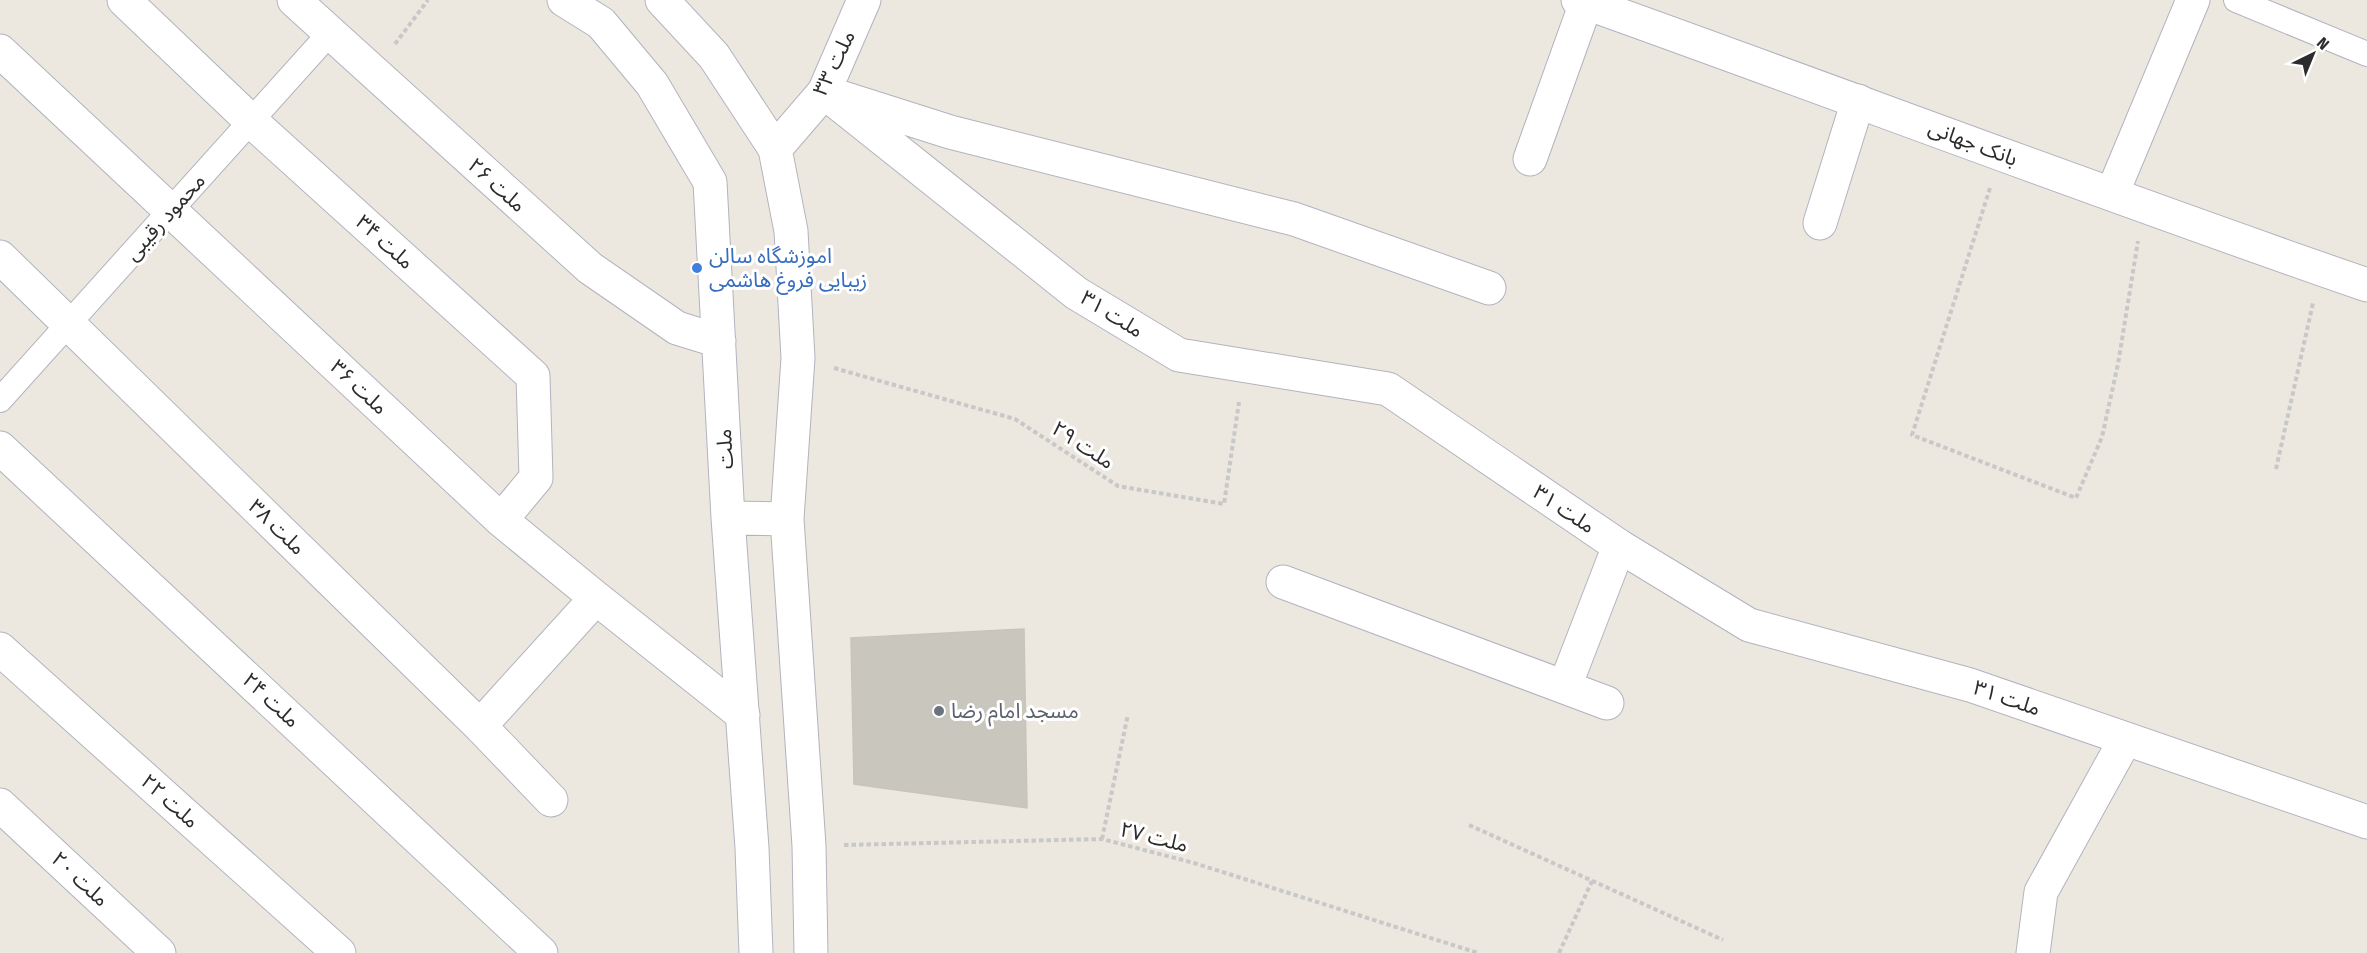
<svg xmlns="http://www.w3.org/2000/svg" width="2367" height="953" font-family="'Fira Sans Condensed','Noto Sans Arabic',sans-serif">
  <style>
    .building { fill: #c9c6bd; stroke: #c9c4b8; stroke-width: 1.5 }
    .lines { fill: none; stroke-linecap: round; stroke-linejoin: round }
    .lane-casing { stroke: #b2b3bf; stroke-width: 26 }
    .street-casing { stroke: #b2b3bf; stroke-width: 35 }
    .secondary-casing { stroke: #b2b3bf; stroke-width: 35 }
    .path { stroke: #c8c8c8; stroke-width: 4; stroke-dasharray: 4.5 3; stroke-linecap: butt }
    .lane { stroke: #fff; stroke-width: 24 }
    .street { stroke: #fff; stroke-width: 33 }
    .secondary { stroke: #fff; stroke-width: 33 }
    .shop-dot { fill: #3f7fe0; stroke: #fff; stroke-width: 2 }
    .worship-dot { fill: #6b7280; stroke: #fff; stroke-width: 2 }
    .labels { text-anchor: middle; dominant-baseline: central; stroke-width: 6; stroke-linejoin: round; paint-order: stroke }
    .street-label { font-size: 21px; fill: #2c2c2c; stroke: #fff }
    .shop-label { font-size: 21px; fill: #366cbe; stroke: #fff; text-anchor: start }
    .worship-label { font-size: 21px; fill: #5b616d; stroke: #fff; text-anchor: start }
  </style>
  <rect width="100%" height="100%" fill="#ede8df"/>
  <path class="building" d="M1024 629 1027 808 854 784 851 638Z"/>
  <g class="lines">
    <g class="lane-casing">
      <path id="lane" d="M2236 0 2367 54
        M0 400 329 34"/>
    </g>
    <g class="street-casing">
      <path id="street" d="M124 0 251 121 533 376 536 478 501 520
        M0 51 501 520 596 598 480 726
        M1530 159 1586 3
        M2112 194 2193 0
        M1820 223 1858 101
        M0 257 480 726 551 800
        M0 448 541 953
        M1283 582 1607 703
        M596 598 743 715
        M0 649 339 953
        M1565 686 1619 546
        M0 805 159 953
        M2033 953 2041 892 2125 740"/>
    </g>
    <g class="secondary-casing">
      <path id="secondary" d="M294 0 590 268 677 328 719 341
        M564 0 601 23 652 84 710 182 728 518 752 848 756 953
        M662 0 714 56 775 149 791 231 798 358 787 519 809 846 811 953
        M1578 0C1841 94 2103 194 2367 285
        M824 92 1076 293 1179 355 1388 389 1619 546 1749 625 1970 685 2367 822
        M843 98 950 132 1294 219 1489 288
        M775 149 824 92 864 0
        M728 518 787 519"/>
    </g>
    <path class="path" d="M395 44 428 0
      M1990 188 1912 435 2076 498 2102 437 2118 364 2138 241
      M834 368 1015 419 1118 486 1224 504 1239 402
      M2276 469 2313 303
      M1469 825 1723 940
      M1102 839 1128 714
      M844 845 1102 839 1194 863 1478 953
      M1559 953 1592 881"/>
    <use href="#lane" class="lane"/>
    <use href="#street" class="street"/>
    <use href="#secondary" class="secondary"/>
  </g>
  <circle class="shop-dot" cx="697" cy="268" r="6"/>
  <circle class="worship-dot" cx="939" cy="711" r="6"/>
  <g class="labels">
    <g class="street-label">
      <text transform="translate(834 63) rotate(-64)">ملت ۳۳</text>
      <text transform="translate(1973 143) rotate(21)">بانک جهانی</text>
      <text transform="translate(497 185) rotate(42)">ملت ۲۶</text>
      <text transform="translate(165 217) rotate(-48)">محمود رقیبی</text>
      <text transform="translate(385 242) rotate(42)">ملت ۳۴</text>
      <text transform="translate(1112 314) rotate(32)">ملت ۳۱</text>
      <text transform="translate(359 387) rotate(43)">ملت ۳۶</text>
      <text transform="translate(1083 445) rotate(33)">ملت ۲۹</text>
      <text transform="translate(725 449) rotate(-93)">ملت</text>
      <text transform="translate(1564 509) rotate(34)">ملت ۳۱</text>
      <text transform="translate(277 527) rotate(44)">ملت ۳۸</text>
      <text transform="translate(2007 698) rotate(19)">ملت ۳۱</text>
      <text transform="translate(271 700) rotate(43)">ملت ۲۴</text>
      <text transform="translate(170 801) rotate(42)">ملت ۲۲</text>
      <text transform="translate(1154 837) rotate(14)">ملت ۲۷</text>
      <text transform="translate(80 879) rotate(43)">ملت ۲۰</text>
    </g>
    <g class="shop-label">
      <text x="709" y="256">اموزشگاه سالن<tspan x="709" dy="24">زیبایی فروغ هاشمی</tspan></text>
    </g>
    <g class="worship-label">
      <text x="951" y="711">مسجد امام رضا</text>
    </g>
  </g>
  <g transform="translate(2313 54) rotate(43)" stroke="#ffffff" stroke-width="4.5" paint-order="stroke">
  <path d="M0-4.5L10 22L0 15L-10 22Z" fill="#2c2c2c"/>
  <text y="-9" font-size="16" font-weight="bold" text-anchor="middle" fill="#2c2c2c">N</text>
  </g>
</svg>
